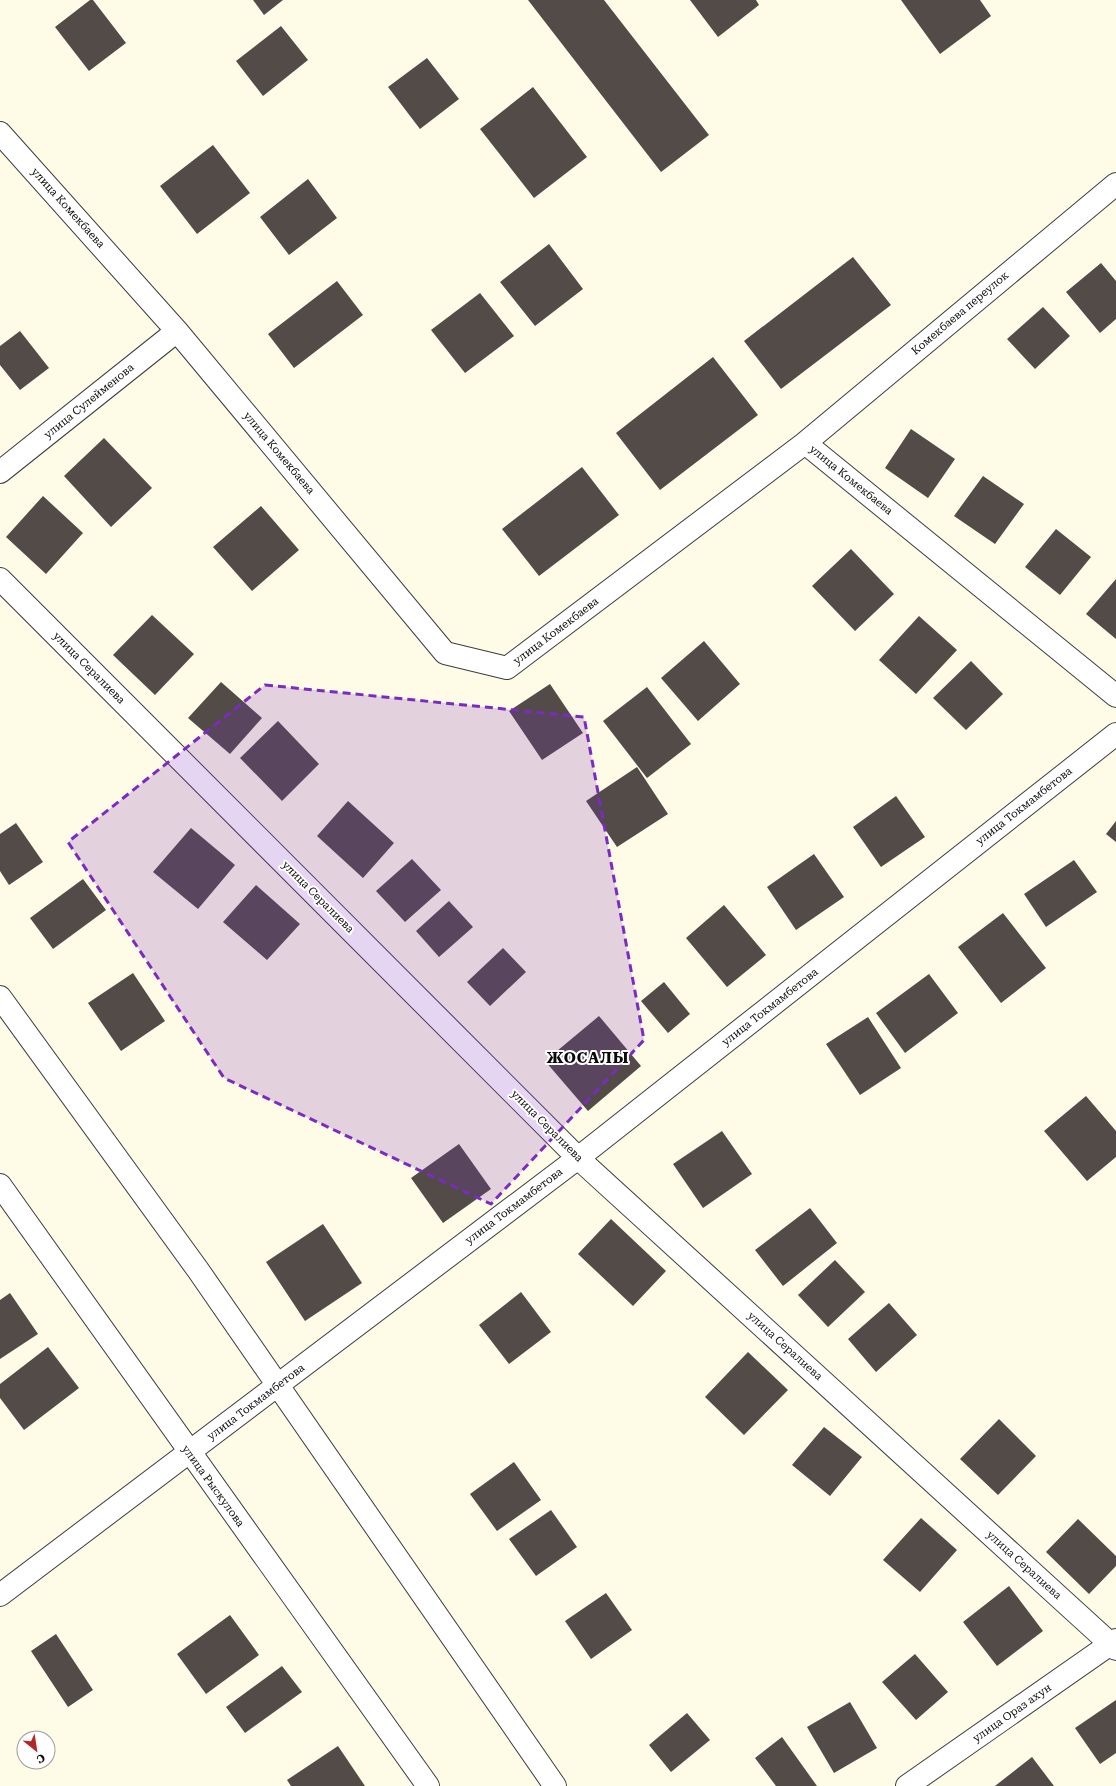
<svg xmlns="http://www.w3.org/2000/svg" width="1116" height="1786" font-family="'Roboto Serif',serif">
  <style>
    .building { fill: #524b47 }
    .lines { fill: none; stroke-linecap: round; stroke-linejoin: round }
    .minor-casing { stroke: #3d3d3d; stroke-width: 24 }
    .minor { stroke: #fff; stroke-width: 22 }
    .marked { fill: #7b2cbf; fill-opacity: 0.2; stroke: #7b2cbf; stroke-width: 3; stroke-dasharray: 8 5; stroke-linejoin: round }
    .labels { text-anchor: middle; dominant-baseline: central; stroke-width: 4; stroke-linejoin: round; paint-order: stroke }
    .street-label { font-size: 11px; fill: #0a0a0a; stroke: #fff }
    .district-label { font-size: 15px; font-weight: bold; letter-spacing: 1px; fill: #0a0a0a; stroke: #fff }
  </style>
  <rect width="100%" height="100%" fill="#fefbe7"/>
  <path class="building" d="M90 0H93L126 43 89 71 55 27Z
    M253 0H283L264 15Z
    M528 0H604L709 135 661 172Z
    M690 0H756L759 5 718 37Z
    M901 0H980L991 16 940 54Z
    M281 26 308 60 263 96 236 61Z
    M427 58 459 99 420 129 388 87Z
    M533 87 587 157 534 198 480 129Z
    M213 145 250 193 197 234 160 186Z
    M308 179 337 218 289 255 260 217Z
    M549 244 583 289 535 326 500 282Z
    M853 257 891 305 781 389 744 341Z
    M1101 263 1116 281V319L1100 333 1066 292Z
    M337 281 363 315 294 368 268 334Z
    M480 293 514 336 465 373 431 330Z
    M1043 307 1070 336 1035 369 1007 339Z
    M20 331 49 368 20 390 0 365V346Z
    M713 357 758 415 660 490 616 433Z
    M911 429 955 459 928 498 885 468Z
    M104 438 152 488 111 527 64 476Z
    M582 467 619 515 539 576 502 529Z
    M983 476 1024 504 995 544 954 516Z
    M43 496 83 533 46 574 6 537Z
    M261 506 299 550 252 591 213 547Z
    M1056 529 1091 557 1060 595 1025 567Z
    M851 549 894 594 855 631 812 586Z
    M1116 579V639L1086 614Z
    M152 615 194 654 155 695 113 655Z
    M919 616 957 650 916 694 879 660Z
    M704 641 740 684 698 721 661 678Z
    M971 661 1003 694 966 730 933 698Z
    M221 682 262 718 230 754 188 718Z
    M550 684 583 733 542 760 509 711Z
    M647 687 691 744 647 778 603 721Z
    M278 721 319 764 282 801 240 758Z
    M637 767 668 814 617 847 586 801Z
    M896 796 925 837 881 867 853 827Z
    M348 801 394 843 363 878 317 836Z
    M1116 821V842L1106 834Z
    M16 823 43 862 9 885 0 871V834Z
    M191 828 235 865 198 909 153 872Z
    M814 854 844 897 796 930 767 887Z
    M412 859 441 890 405 922 376 891Z
    M1074 860 1097 892 1046 927 1024 894Z
    M83 879 106 910 53 949 30 918Z
    M256 885 300 924 267 960 223 922Z
    M449 901 473 927 439 957 416 931Z
    M724 905 766 955 727 987 686 938Z
    M1003 913 1046 968 1001 1003 958 947Z
    M503 948 526 972 490 1006 467 982Z
    M133 973 165 1021 121 1051 88 1003Z
    M929 974 958 1013 905 1053 876 1013Z
    M664 982 690 1014 668 1033 641 1001Z
    M599 1016 641 1066 588 1111 545 1061Z
    M868 1017 901 1068 860 1095 826 1044Z
    M1086 1096 1116 1131V1157L1087 1181 1044 1131Z
    M722 1131 752 1174 703 1208 673 1164Z
    M459 1144 491 1189 443 1223 411 1178Z
    M810 1208 837 1243 783 1286 755 1250Z
    M611 1219 666 1271 633 1306 578 1254Z
    M323 1224 362 1283 305 1321 266 1262Z
    M835 1260 865 1292 828 1327 798 1295Z
    M521 1292 551 1332 509 1364 479 1325Z
    M10 1293 38 1334 0 1359V1300Z
    M889 1303 917 1335 876 1372 848 1339Z
    M48 1347 79 1388 24 1430 0 1398V1384Z
    M748 1352 788 1390 744 1435 705 1397Z
    M999 1419 1036 1456 998 1495 960 1459Z
    M824 1427 862 1457 830 1496 792 1465Z
    M514 1462 541 1500 497 1531 470 1494Z
    M551 1510 577 1547 536 1576 509 1539Z
    M921 1518 957 1550 920 1592 883 1560Z
    M1078 1519 1116 1556V1566L1089 1594 1046 1552Z
    M1009 1586 1043 1631 997 1666 963 1622Z
    M606 1593 632 1630 591 1659 565 1621Z
    M230 1615 259 1655 206 1694 177 1654Z
    M56 1634 93 1690 68 1707 31 1651Z
    M915 1654 948 1692 916 1720 882 1682Z
    M282 1666 302 1692 245 1733 226 1707Z
    M1116 1700V1753L1100 1764 1075 1728Z
    M850 1702 877 1748 834 1773 807 1727Z
    M687 1713 710 1740 671 1772 649 1745Z
    M782 1737 817 1786H776L755 1758Z
    M338 1746 365 1786H291L287 1780Z
    M1032 1757 1054 1786H995Z"/>
  <g class="lines">
    <g class="minor-casing">
      <path id="minor" d="M0 133 177 331 445 653 507 668 805 443 1116 696
        M805 443 1116 184
        M0 472 177 331
        M0 579 578 1158 1116 1649
        M0 997 198 1270 555 1786
        M0 1185 428 1786
        M0 1595 578 1158 1116 734
        M907 1786 1116 1640"/>
    </g>
    <use href="#minor" class="minor"/>
  </g>
  <path class="marked" d="M265 685 584 717 644 1040 491 1204 224 1078 68 842Z"/>
  <g class="labels">
    <g class="street-label">
      <text transform="translate(68 208) rotate(48)">улица Комекбаева</text>
      <text transform="translate(960 313) rotate(-40)">Комекбаева переулок</text>
      <text transform="translate(89 401) rotate(-39)">улица Сулейменова</text>
      <text transform="translate(279 453) rotate(50)">улица Комекбаева</text>
      <text transform="translate(851 480) rotate(39)">улица Комекбаева</text>
      <text transform="translate(556 631) rotate(-37)">улица Комекбаева</text>
      <text transform="translate(89 668) rotate(45)">улица Сералиева</text>
      <text transform="translate(1024 806) rotate(-38)">улица Токмамбетова</text>
      <text transform="translate(318 897) rotate(45)">улица Сералиева</text>
      <text transform="translate(770 1007) rotate(-38)">улица Токмамбетова</text>
      <text transform="translate(547 1126) rotate(45)">улица Сералиева</text>
      <text transform="translate(514 1206) rotate(-37)">улица Токмамбетова</text>
      <text transform="translate(785 1346) rotate(42)">улица Сералиева</text>
      <text transform="translate(256 1402) rotate(-37)">улица Токмамбетова</text>
      <text transform="translate(213 1486) rotate(54)">улица Рыскулова</text>
      <text transform="translate(1024 1565) rotate(42)">улица Сералиева</text>
      <text transform="translate(1012 1713) rotate(-35)">улица Ораз ахун</text>
    </g>
    <g class="district-label">
      <text x="588" y="1058">ЖОСАЛЫ</text>
    </g>
  </g>
  <g transform="translate(36 1750) rotate(150)"><circle r="19" fill="#ffffff" stroke="#9d9d9d"/>
  <path d="M0-3L7 15L0 10L-7 15Z" fill="#b42729"/>
  <text y="-6" font-size="11" font-weight="bold" text-anchor="middle" fill="#0a0a0a">С</text>
  </g>
</svg>
